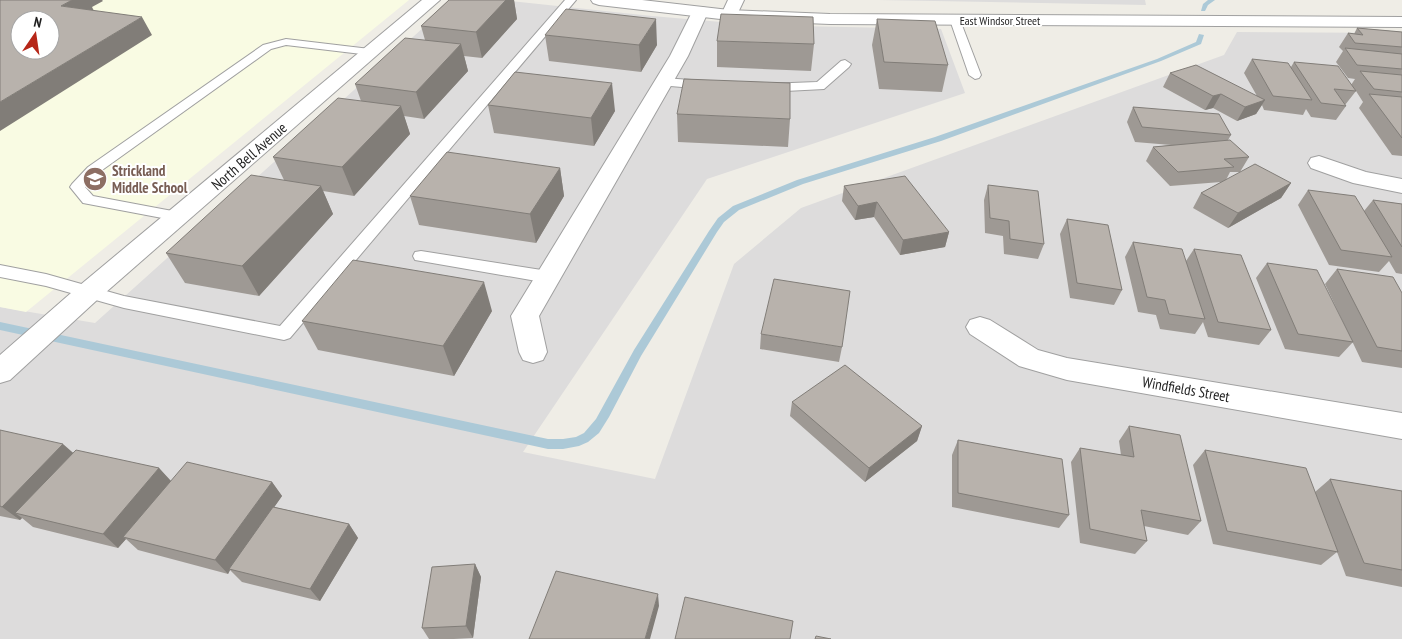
<svg xmlns="http://www.w3.org/2000/svg" width="1402" height="639" font-family="'PT Sans Narrow',sans-serif">
  <style>
    .residential { fill: #dddcdc }
    .education { fill: #f9fbe3; fill-rule: evenodd }
    .lines { fill: none; stroke-linecap: round; stroke-linejoin: round }
    .stream { fill: #acc9d7; fill-rule: evenodd }
    .service-casing { stroke: #a0a0a0; stroke-width: 2 }
    .minor-casing { stroke: #a0a0a0; stroke-width: 2 }
    .tertiary-casing { stroke: #a0a0a0; stroke-width: 2 }
    .service { fill: #fff; fill-rule: evenodd }
    .minor { fill: #fff; fill-rule: evenodd }
    .tertiary { fill: #fff; fill-rule: evenodd }
    .wall { fill: #9e9994 }
    .shaded-wall { fill: #817d78 }
    .building { fill: #b8b2ac; stroke: #817d78; fill-rule: evenodd }
    .labels { text-anchor: middle; dominant-baseline: central; stroke-width: 4; stroke-linejoin: round; paint-order: stroke }
    .far-street-label { font-size: 12px; fill: #1f1f1f; stroke: #fff }
    .street-label { font-size: 15px; fill: #1f1f1f; stroke: #fff }
    .education-label { font-size: 15px; font-weight: bold; fill: #785e54; stroke: #fff; text-anchor: start }
  </style>
  <rect width="100%" height="100%" fill="#efede6"/>
  <path class="residential" d="M454 0H501L652 16 756 25 941 29 965 93 707 179 523 452 655 479 734 264 801 208 1224 55 1237 32 1402 33V639H0V307L95 323Z
    M878 0H1145L1146 5Z"/>
  <path class="education" d="M0 0H409L26 312 0 307ZM20 20H50V50H20Z"/>
  <g class="lines">
    <path class="stream" d="M1208 0H1215L1208 5 1205 11H1201L1203 4Z
      M1199 34 1204 35 1201 44 1161 61 941 141 803 184 739 210 724 222 717 232 641 356 609 417 599 433 588 442 579 446 563 449H548L0 330V322L548 439H563L576 437 584 433 596 419 634 350 709 231 718 218 733 206 797 180 935 137 1157 59 1196 42Z"/>
    <g class="service-casing">
      <path id="service" d="M565 0H576L290 338 284 340 124 308 46 286 0 277V265L46 274 124 296 280 326Z
        M955 17 960 20 981 75 979 78 975 79 969 75 950 20Z
        M286 39 370 49 376 52 370 55 286 45 271 49 98 173 85 187 93 196 183 213 186 216 183 219 178 221 83 203 70 187 72 184 88 167 263 45Z
        M845 60 851 64 849 67 824 89 766 92 760 88 766 84 817 82 841 61Z
        M663 78 705 81 711 85 705 89 659 85 657 82 659 79Z
        M421 251 548 271 554 273 556 277 554 281 548 283 415 260 413 256 415 252Z"/>
    </g>
    <g class="minor-casing">
      <path id="minor" d="M728 0H744L735 19H723L721 15Z
        M700 7 706 8 708 12 688 56 539 316 547 352 543 360 533 363 523 360 519 352 511 316 670 56 694 8Z
        M1319 156 1366 172 1402 179V193L1353 183 1311 168 1308 163 1311 158Z
        M980 317 990 320 1038 350 1067 358 1402 413V439L1067 380 1019 366 970 334 966 327 970 320Z"/>
    </g>
    <g class="tertiary-casing">
      <path id="tertiary" d="M422 0H440L97 300 10 380 0 383V355L79 286Z
        M591 0H642L729 10 830 14 1402 17V27L830 24 729 20 599 5 593 3Z"/>
    </g>
    <use href="#service" class="service"/>
    <use href="#minor" class="minor"/>
    <use href="#tertiary" class="tertiary"/>
  </g>
  <path class="wall" d="M449 0H514L517 19 482 58 464 56 468 71 424 119 404 116 410 134 354 196 323 191 333 214 259 296 185 283 166 253 284 180 273 157 361 101 355 84 425 40 421 26Z
    M877 19 948 65 942 92 879 89 872 45Z
    M1357 28 1402 32V156L1392 155 1359 108 1363 102 1356 91 1345 105 1346 106 1336 120 1311 117 1306 109 1303 115 1264 110 1262 105 1256 114 1237 121 1213 108 1205 110 1163 87 1170 73 1257 96 1244 73 1252 59 1291 67 1294 62 1351 85 1355 79 1348 78 1336 62 1343 51 1339 47 1348 33 1354 34Z
    M545 35 657 45 641 72 549 61Z
    M717 41 814 44 811 71 717 67Z
    M488 105 615 111 594 146 494 133Z
    M1133 107 1231 135 1228 140 1249 157 1240 172H1230L1226 180 1291 183 1281 198 1228 228 1193 208 1201 193 1221 182 1170 186 1146 161 1153 147 1171 145 1135 142 1127 122Z
    M677 114 790 119 788 147 678 142Z
    M560 168 564 196 536 243 419 225 410 196Z
    M988 185 1044 244 1038 259 1004 254 1003 236 985 233 984 200Z
    M844 186 949 232 945 247 900 255 874 217 855 220 842 201Z
    M1308 190 1364 211 1373 200 1402 204V274L1396 273 1389 261 1379 272 1329 265 1298 205Z
    M1067 219 1122 290 1114 305 1070 298 1060 234Z
    M1133 242 1186 261 1194 249 1271 330 1259 345 1208 337 1203 322 1195 334 1160 329 1156 315 1138 312 1125 257Z
    M1267 263 1353 342 1339 357 1285 349 1256 278Z
    M1337 269 1402 293V368L1362 362 1325 284Z
    M492 311 454 376 318 350 302 321Z
    M761 334 842 347 839 362 760 349Z
    M792 402 922 426 917 441 865 482 790 416Z
    M1129 426 1201 521 1188 535 1144 526 1147 541 1135 554 1080 543 1071 462 1080 448 1121 455 1119 441Z
    M0 430 73 453 159 468 170 481 272 482 282 496 274 507 349 524 358 538 320 601 242 582 230 570 228 574 138 550 126 539 118 548 33 527 22 518 20 520 0 516Z
    M958 440 1069 515 1059 528 952 507V455Z
    M1205 450 1315 492 1330 479 1402 491V587L1346 576 1337 552 1321 565 1213 544 1193 465Z
    M475 564 481 577 473 638 454 639H429L422 628Z"/>
  <path class="shaded-wall" d="M72 0H102L103 1 92 7 94 11 61 6Z
    M506 0H514L517 19 482 58 476 32Z
    M142 17 152 35 0 131V102Z
    M656 19 657 45 641 72 639 45Z
    M461 44 468 71 424 119 416 92Z
    M612 83 615 111 594 146 591 118Z
    M1221 94 1213 108 1205 110 1213 96Z
    M1265 100 1256 114 1237 121 1245 107Z
    M401 106 410 134 354 196 342 167Z
    M560 168 564 196 536 243 530 214Z
    M1291 183 1281 198 1228 228 1238 213Z
    M321 186 333 214 259 296 242 266Z
    M877 202 874 217 855 220 858 206Z
    M949 232 945 247 900 255 903 240Z
    M484 282 492 311 454 376 443 346Z
    M922 426 917 441 865 482 869 468Z
    M63 444 79 458 15 513 22 518 20 520 2 507Z
    M159 468 172 482 123 537 126 539 118 548 103 534Z
    M272 482 282 496 231 569H229L230 570 228 574 215 560Z
    M349 524 358 538 320 601 310 589Z
    M475 564 481 577 473 638 466 626Z
    M658 594 659 606 650 639H645Z"/>
  <path class="building" d="M0 0H72L61 6 142 17 0 102ZM20 20H50V50H20Z
    M449 0H506L476 32 421 26Z
    M566 9 656 19 639 45 545 35Z
    M721 14 813 17 814 44 717 41Z
    M877 19 935 21 948 65 884 62Z
    M1357 28 1402 32V47L1355 43 1348 33 1363 35Z
    M405 38 461 44 416 92 355 84Z
    M1345 48 1402 54V69L1357 65Z
    M1252 59 1288 63 1312 100 1273 96Z
    M1294 62 1338 66 1356 91 1334 89 1346 106 1321 103Z
    M1196 65 1265 100 1245 107 1221 94 1213 96 1170 73Z
    M1360 71 1402 75V92L1374 89Z
    M515 72 612 83 591 118 488 105Z
    M684 79 790 83V119L677 114Z
    M1369 94 1402 97V138Z
    M338 98 401 106 342 167 273 157Z
    M1133 107 1219 114 1231 135 1142 127Z
    M1230 140 1249 157 1224 159 1234 167 1178 172 1153 147Z
    M447 152 560 168 530 214 410 196Z
    M1255 164 1291 183 1238 213 1201 193Z
    M251 175 321 186 242 266 166 253Z
    M905 176 949 232 903 240 877 202 858 206 844 186Z
    M988 185 1038 191 1044 244 1010 239 1009 221 990 218Z
    M1308 190 1355 196 1392 257 1341 250Z
    M1373 200 1402 204V247Z
    M1067 219 1108 225 1122 290 1077 283Z
    M1133 242 1182 249 1205 319 1169 314 1165 300 1147 297Z
    M1194 249 1241 255 1271 330 1218 322Z
    M353 260 484 282 443 346 302 321Z
    M1267 263 1317 270 1353 342 1298 334Z
    M1337 269 1393 277 1402 293V351L1377 347Z
    M774 279 850 291 842 347 761 334Z
    M845 365 922 426 869 468 792 402Z
    M1129 426 1180 435 1201 521 1141 510 1147 541 1090 529 1080 448 1134 457Z
    M0 430 63 444 2 507 0 506Z
    M958 440 1062 459 1069 515 958 493Z
    M76 450 159 468 103 534 15 513Z
    M1205 450 1306 468 1338 552 1227 531Z
    M187 462 272 482 215 560 123 537Z
    M1330 479 1402 491V570L1364 563Z
    M273 507 349 524 310 589 229 569Z
    M475 564 466 626 422 628 432 567Z
    M556 571 658 594 645 639H529Z
    M685 597 793 621 790 639H675Z
    M816 636 831 639H815Z"/>
  <defs>
    <g id="school-disc" transform="scale(1.25)"><circle r="9.5" fill="#8d6e63" stroke="#fff"/><path d="M0-5L7-2L0 1L-7-2ZM-4 1L0 2.5L4 1V4Q0 6-4 4Z" fill="#fff"/></g>
  </defs>
  <g fill-rule="evenodd">
    <use href="#school-disc" x="95" y="179"/>
  </g>
  <g class="labels">
    <g class="far-street-label">
      <text x="1000" y="20">East Windsor Street</text>
    </g>
    <g class="street-label">
      <text transform="translate(249 156) rotate(-41)">North Bell Avenue</text>
      <text transform="translate(1186 389) rotate(10)">Windfields Street</text>
    </g>
    <g class="education-label">
      <text x="112" y="170">Strickland<tspan x="112" dy="17">Middle School</tspan></text>
    </g>
  </g>
  <g transform="translate(35 35) rotate(13)"><circle r="24" fill="#ffffff" stroke="#a5a5a5"/>
  <path d="M0-4L9 19L0 12L-9 19Z" fill="#b62618"/>
  <text y="-8" font-size="14" font-weight="bold" text-anchor="middle" fill="#1f1f1f">N</text>
  </g>
</svg>
